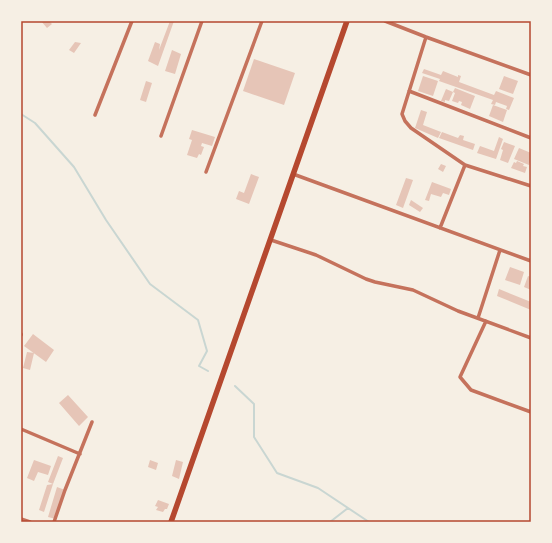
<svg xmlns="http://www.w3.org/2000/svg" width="552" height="543" font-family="Barlow,sans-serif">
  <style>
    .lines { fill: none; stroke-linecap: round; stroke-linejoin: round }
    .stream { stroke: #c9d6d2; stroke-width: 2 }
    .building { fill: #e6c5b7 }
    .minor { stroke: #c5725c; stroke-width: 3.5 }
    .primary { stroke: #b5482f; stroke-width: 5.5 }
    .neatline { fill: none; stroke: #b5482f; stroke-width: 1.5 }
  </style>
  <rect width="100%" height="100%" fill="#f6efe4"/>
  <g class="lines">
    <path class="stream" d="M21 114 35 123 74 167 106 220 150 284 198 320 207 351 199 366 208 371
      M235 386 254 404V437L277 473 318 488 369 522
      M330 522 348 508"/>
  </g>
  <path class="building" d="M41 21H49L52 24 47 28Z
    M170 21H174L158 66 148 61 155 42 160 44 159 50Z
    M75 42 81 43 74 53 69 50Z
    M172 50 181 54 175 74 165 71Z
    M254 59 295 73 284 105 243 91Z
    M424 69 441 75 443 71 458 77V75L461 76 459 82 494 95 496 91 514 98 509 110 506 109 507 106 496 102 495 105 491 104 493 100 439 81 440 79 422 73Z
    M423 76 438 81 433 96 418 91Z
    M504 76 518 81 513 94 499 89Z
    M146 81 152 83 146 102 140 100Z
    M455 88 475 96 470 109 461 105 462 102 459 101 458 103 452 101 455 93 453 92Z
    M446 89 453 92 449 101 445 100V102L441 101Z
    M493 105 507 110 503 122 489 116Z
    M421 110 427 112 423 125 441 132 438 138 415 128Z
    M192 130 215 137 212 146 202 143 201 146 204 147 201 155 199 154 197 158 187 155 192 140 189 139Z
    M442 132 458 138 460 135 464 136 463 140 475 144 473 150 439 138Z
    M499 137 503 139 496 159 477 153 480 146 494 151Z
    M504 142 515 146 508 163 500 160 503 150 501 149Z
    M519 148 531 153V159L529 165 514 159Z
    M517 161 524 164 523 166 527 167 525 173 511 168 514 162 516 163Z
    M441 164 446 166 443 172 438 169Z
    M251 174 259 177 249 204 236 199 239 191 244 193Z
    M406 178 413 180 403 208 396 205Z
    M432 182 451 189 449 195 443 193 441 197 431 194 429 201 425 200Z
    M411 200 423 208 420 212 409 205Z
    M510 267 524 272 520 285 505 280Z
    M528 276 531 277V290L524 287Z
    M499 289 531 302V310L497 296Z
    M33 334 54 350 46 362 24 346Z
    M27 352 34 353 30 370 23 368Z
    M68 395 88 417 79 426 59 403Z
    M58 456 63 458 53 484 48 482Z
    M34 460 51 466 48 475 38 472 34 481 27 478Z
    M150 460 158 463 156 470 148 467Z
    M176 460 183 462 179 479 172 476Z
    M53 484 44 512 39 510 47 485Z
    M57 487 65 490 56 519 48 517Z
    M158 500 169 504 167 509H165L163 512 156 510 158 507 155 506Z"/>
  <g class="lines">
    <path class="minor" d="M385 21 426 37 531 75
      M426 37 402 114 405 121 411 128 465 165 531 186
      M409 91 531 138
      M95 115 132 21
      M161 136 202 21
      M206 172 262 21
      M293 174 531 261
      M440 228 465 165
      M271 240 316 255 366 279 375 282 413 290 458 311 531 338
      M478 318 500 250
      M486 321 460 377 471 390 531 412
      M21 335V334
      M21 429 80 454
      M21 519 30 522
      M54 522 65 490 92 422"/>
    <path class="primary" d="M171 522 347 21"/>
  </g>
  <rect width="552" height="543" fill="none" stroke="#f6efe4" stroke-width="44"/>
  <rect x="22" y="22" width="508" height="499" class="neatline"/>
</svg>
